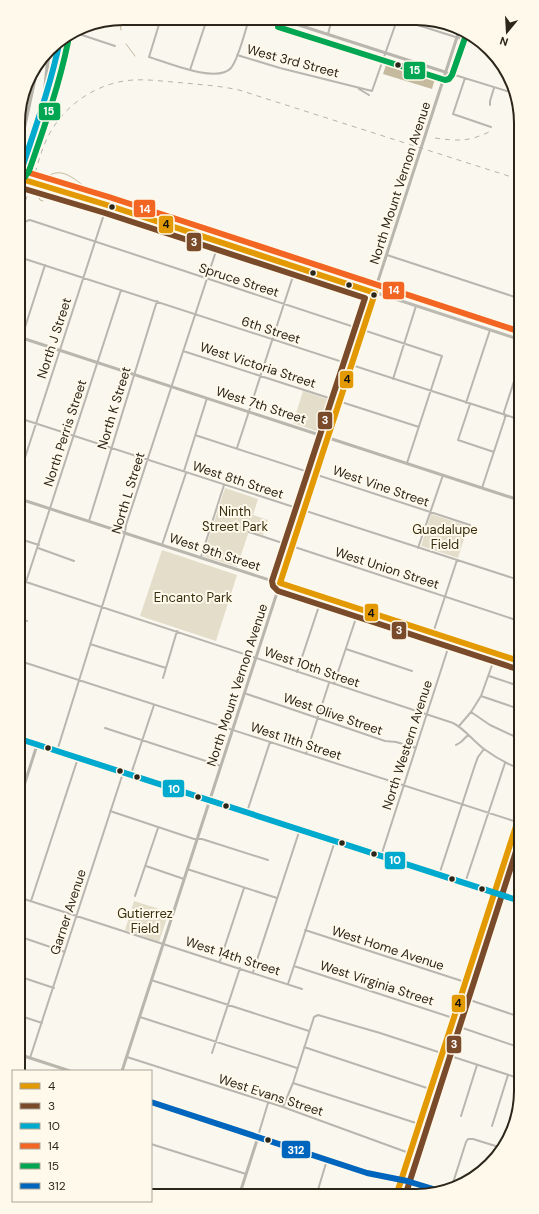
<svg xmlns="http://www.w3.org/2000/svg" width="539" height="1214" font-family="'DM Sans',sans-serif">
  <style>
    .green { fill: #e4ddca }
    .water { fill: #c5ba9e }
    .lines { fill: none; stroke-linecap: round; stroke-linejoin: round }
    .stream { stroke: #c5ba9e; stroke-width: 1 }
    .street { stroke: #b9b6b0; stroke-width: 2 }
    .secondary { stroke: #b9b6ae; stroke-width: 3 }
    .primary { stroke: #bcb9b1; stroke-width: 3 }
    .highway { stroke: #b6b3ab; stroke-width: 3.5 }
    .rail { stroke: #b6b4ae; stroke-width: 1; stroke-dasharray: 5 5; stroke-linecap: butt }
    .bus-1-casing { stroke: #fef9eb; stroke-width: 9 }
    .bus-2-casing { stroke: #fef9eb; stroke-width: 9 }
    .bus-3-casing { stroke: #fef9eb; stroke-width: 9 }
    .bus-4-casing { stroke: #fef9eb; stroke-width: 9 }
    .bus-5-casing { stroke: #fef9eb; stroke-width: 9 }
    .bus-6-casing { stroke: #fef9eb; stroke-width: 9 }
    .bus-1 { stroke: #e39902; stroke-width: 6 }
    .bus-2 { stroke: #7a4b2a; stroke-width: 6 }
    .bus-3 { stroke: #00a9ce; stroke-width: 6 }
    .bus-4 { stroke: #f26522; stroke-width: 6 }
    .bus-5 { stroke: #00a651; stroke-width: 6 }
    .bus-6 { stroke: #0065bd; stroke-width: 6 }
    .bus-dot { fill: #2b2619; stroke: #fef9eb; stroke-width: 1.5 }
    .labels { text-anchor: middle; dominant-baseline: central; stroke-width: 4; stroke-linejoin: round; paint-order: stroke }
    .street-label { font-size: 13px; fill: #2b2619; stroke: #fef9eb }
    .park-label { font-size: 13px; fill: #392e0e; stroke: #fef9eb }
    .rim { fill: none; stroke: #2b2619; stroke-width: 2 }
    .line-badge { stroke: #fef9eb; stroke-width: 1.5 }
    .badge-label { font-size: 11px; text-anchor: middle; font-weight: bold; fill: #fff }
    .pale-badge-label { font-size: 11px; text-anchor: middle; font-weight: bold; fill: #111 }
  </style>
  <rect width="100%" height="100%" fill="#faf7ef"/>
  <path class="green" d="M303 391 336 402 325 434 293 423Z
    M225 488 258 499 253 515 268 520 263 535 249 531 237 567 203 556Z
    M431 514 468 526 458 558 421 546Z
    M162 550 237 575 216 641 140 616Z
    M134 901 169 912 159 942 125 930Z"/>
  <path class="water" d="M391 60 436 75 432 89 383 74 387 62Z"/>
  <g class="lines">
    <path class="stream" d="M120 19 121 30
      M126 44 135 56
      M42 184C43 179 46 177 50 175 63 168 74 179 84 186
      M41 187 38 195 40 200 43 201"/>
    <path class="street" d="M161 18 149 57C166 62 217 84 231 68 239 58 245 31 249 19
      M402 20 487 47
      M73 32 115 46
      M328 34 332 19
      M237 55 280 68 372 91 397 20
      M190 70 207 19
      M445 72 513 93
      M465 78 453 114 491 127
      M359 89 369 95
      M490 105V101L494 88
      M19 237C21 230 22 221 30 220L442 356 407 463
      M387 255 518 298
      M19 257 518 419
      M19 346 45 265
      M183 351 419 427
      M393 379 416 306
      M466 403 490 330
      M470 404 458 440 494 452
      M19 418 519 580
      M195 435 470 525
      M237 448 296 267
      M184 471 207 398
      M19 476 107 205
      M482 488 505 418 504 412 518 369
      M89 521 157 301
      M249 532 519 621
      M20 539 39 545
      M162 545 186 473
      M38 548 74 561
      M418 548 443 475
      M201 557 224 485
      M20 580 453 723C465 729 473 741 484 749 495 757 507 764 520 769
      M26 582 121 290
      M20 619 27 621
      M433 633 457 560
      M90 644 166 668
      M346 649 412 671
      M20 661 520 823
      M297 672 322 597
      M489 676 519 686
      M163 678 177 631
      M334 684 359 609
      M244 693 385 741 396 742 416 748
      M481 696 519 709
      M471 712 490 725 520 739
      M459 726 471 712 481 696 496 654
      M105 728 221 766
      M456 745 461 742 468 735
      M57 751 125 533 126 525 219 242
      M306 754 329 683
      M131 774 154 705
      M110 811 194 839H202L268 860
      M247 812 270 742
      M21 841 24 842
      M381 856 451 639
      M146 866 184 879
      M187 869 277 898
      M439 875 475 765 478 757 484 749
      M465 883 505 763
      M135 896 158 828
      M21 898 302 989
      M31 901 78 758
      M305 930 465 982
      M21 937 65 952
      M220 961 244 888
      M294 966 453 1018
      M253 972 300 829
      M21 977 54 988
      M151 980 309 1031
      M288 984 335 841
      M461 997 520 1017
      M21 1016 42 1023
      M140 1017 297 1068
      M451 1024 521 1048
      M304 1047 430 1089
      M212 1053 240 968
      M127 1057 283 1107 409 1153
      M30 1058 123 773
      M293 1083 419 1124
      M283 1107 293 1083 314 1017 318 1015 380 1033 521 1079
      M461 1116 477 1065
      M492 1126 508 1075
      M258 1136 268 1103
      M151 1144 246 1174
      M451 1189 466 1142 468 1139H473L502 1148
      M317 1193 327 1160"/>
    <path class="secondary" d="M280 19 445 72
      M19 337 519 500
      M20 499 519 661
      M21 795 37 745
      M21 1055 70 1071
      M122 1071 459 31
      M151 1102 367 1173 407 1181 443 1192
      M240 1193 258 1137
      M397 1193 520 813"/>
    <path class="primary" d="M18 178 107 205 518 339
      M20 739 520 901"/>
    <path class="highway" d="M47 92 56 61 60 40
      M18 119 22 103
      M18 157 38 64
      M18 172 22 168 41 109
      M19 195 40 122 44 98 49 50"/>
    <path class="rail" d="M435 138C457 141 468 142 489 132
      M19 220C24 204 30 189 35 174 39 159 43 145 51 131 68 102 100 82 133 80 150 79 168 82 185 83 203 85 221 86 239 90L518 179"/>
    <g class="bus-1-casing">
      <path id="bus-1" d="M18 178 107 205 375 293 280 583 519 661
        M397 1193 520 814"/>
    </g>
    <g class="bus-2-casing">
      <path id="bus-2" d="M18 187 105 213 365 298 272 581 273 586 278 591 517 669
        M406 1193 520 839"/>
    </g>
    <g class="bus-3-casing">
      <path id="bus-3" d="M18 172 22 168C36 126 51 84 60 40
        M20 739 520 901"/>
    </g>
    <g class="bus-4-casing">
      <path id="bus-4" d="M20 170 109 197 518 331"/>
    </g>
    <g class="bus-5-casing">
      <path id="bus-5" d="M278 27 445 80 449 79 452 75 466 35
        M24 178 29 171C44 128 59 86 68 42"/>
    </g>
    <g class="bus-6-casing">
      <path id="bus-6" d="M151 1102 367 1173 407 1181 443 1192"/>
    </g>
    <use href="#bus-1" class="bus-1"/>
    <use href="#bus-2" class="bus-2"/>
    <use href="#bus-3" class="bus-3"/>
    <use href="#bus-4" class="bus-4"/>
    <use href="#bus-5" class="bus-5"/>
    <use href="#bus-6" class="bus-6"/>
  </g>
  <g class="bus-dot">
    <circle cx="398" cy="65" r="3.5"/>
    <circle cx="112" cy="207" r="3.5"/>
    <circle cx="313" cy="273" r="3.5"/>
    <circle cx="349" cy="285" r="3.5"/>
    <circle cx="374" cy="295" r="3.5"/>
    <circle cx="48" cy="748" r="3.5"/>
    <circle cx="120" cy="771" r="3.5"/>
    <circle cx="137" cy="777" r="3.5"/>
    <circle cx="198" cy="797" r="3.5"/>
    <circle cx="226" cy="806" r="3.5"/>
    <circle cx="342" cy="843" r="3.5"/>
    <circle cx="374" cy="854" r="3.5"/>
    <circle cx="452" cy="879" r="3.5"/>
    <circle cx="482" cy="889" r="3.5"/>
    <circle cx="268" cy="1140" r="3.5"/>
  </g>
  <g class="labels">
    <g class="street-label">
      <text transform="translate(293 61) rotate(15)">West 3rd Street</text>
      <text transform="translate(400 183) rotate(-72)">North Mount Vernon Avenue</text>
      <text transform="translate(239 280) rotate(18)">Spruce Street</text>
      <text transform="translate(271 330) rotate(18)">6th Street</text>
      <text transform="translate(54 338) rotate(-72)">North J Street</text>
      <text transform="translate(258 365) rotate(18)">West Victoria Street</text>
      <text transform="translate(261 405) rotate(18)">West 7th Street</text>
      <text transform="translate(114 408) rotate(-73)">North K Street</text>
      <text transform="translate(65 433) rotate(-72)">North Perris Street</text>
      <text transform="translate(238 480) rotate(18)">West 8th Street</text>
      <text transform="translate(381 486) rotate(19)">West Vine Street</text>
      <text transform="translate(128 493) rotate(-73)">North L Street</text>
      <text transform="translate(215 552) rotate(18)">West 9th Street</text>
      <text transform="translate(387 568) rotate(18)">West Union Street</text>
      <text transform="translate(312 667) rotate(19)">West 10th Street</text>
      <text transform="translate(237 685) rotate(-72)">North Mount Vernon Avenue</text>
      <text transform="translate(333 714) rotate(19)">West Olive Street</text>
      <text transform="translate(296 741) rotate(18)">West 11th Street</text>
      <text transform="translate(407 745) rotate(-72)">North Western Avenue</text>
      <text transform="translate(68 912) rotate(-72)">Garner Avenue</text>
      <text transform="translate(388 948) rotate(18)">West Home Avenue</text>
      <text transform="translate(233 956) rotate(18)">West 14th Street</text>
      <text transform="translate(377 983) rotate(18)">West Virginia Street</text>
      <text transform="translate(271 1095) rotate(18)">West Evans Street</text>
    </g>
    <g class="park-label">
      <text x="235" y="511">Ninth<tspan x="235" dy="15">Street Park</tspan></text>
      <text x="445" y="529">Guadalupe<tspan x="445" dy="15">Field</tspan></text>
      <text x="193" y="597">Encanto Park</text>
      <text x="145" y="913">Gutierrez<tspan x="145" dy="15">Field</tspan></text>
    </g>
  </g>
  <path d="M0 0H539V1214H0ZM123 25H416A98 98 0 0 1 514 123V1091A98 98 0 0 1 416 1189H123A98 98 0 0 1 25 1091V123A98 98 0 0 1 123 25Z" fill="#fef9eb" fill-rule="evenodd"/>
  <path class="rim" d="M123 25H416A98 98 0 0 1 514 123V1091A98 98 0 0 1 416 1189H123A98 98 0 0 1 25 1091V123A98 98 0 0 1 123 25Z"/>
  <g class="line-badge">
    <rect x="403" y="61" width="23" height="19" rx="4" fill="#00a651"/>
    <rect x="38" y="102" width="23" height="19" rx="4" fill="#00a651"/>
    <rect x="133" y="199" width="23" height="19" rx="4" fill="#f26522"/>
    <rect x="158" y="215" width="16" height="19" rx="4" fill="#e39902"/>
    <rect x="186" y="232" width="16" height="20" rx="4" fill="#7a4b2a"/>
    <rect x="382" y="281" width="23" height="19" rx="4" fill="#f26522"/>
    <rect x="339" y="370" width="15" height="19" rx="4" fill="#e39902"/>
    <rect x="317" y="411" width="16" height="19" rx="4" fill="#7a4b2a"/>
    <rect x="364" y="603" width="15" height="19" rx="4" fill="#e39902"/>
    <rect x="391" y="621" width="16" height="19" rx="4" fill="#7a4b2a"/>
    <rect x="162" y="779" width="23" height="19" rx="4" fill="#00a9ce"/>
    <rect x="384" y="851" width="22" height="19" rx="4" fill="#00a9ce"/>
    <rect x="451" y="994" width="15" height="19" rx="4" fill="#e39902"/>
    <rect x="446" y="1035" width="16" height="19" rx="4" fill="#7a4b2a"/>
    <rect x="281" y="1140" width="30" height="19" rx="4" fill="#0065bd"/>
  </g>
  <g class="badge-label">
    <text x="415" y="74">15</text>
    <text x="49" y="115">15</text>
    <text x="145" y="213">14</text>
    <text x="194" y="246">3</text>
    <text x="394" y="294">14</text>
    <text x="325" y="424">3</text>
    <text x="399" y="634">3</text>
    <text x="174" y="793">10</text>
    <text x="395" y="864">10</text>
    <text x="454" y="1048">3</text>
    <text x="296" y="1154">312</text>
  </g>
  <g class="pale-badge-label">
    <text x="166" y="228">4</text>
    <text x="347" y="383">4</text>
    <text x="371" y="617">4</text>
    <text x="458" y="1007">4</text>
  </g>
  <rect x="12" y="1070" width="140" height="132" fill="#fef9eb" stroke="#aaa597"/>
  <rect x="20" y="1083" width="20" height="6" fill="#e39902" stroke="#aaa597"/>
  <text x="48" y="1090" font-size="12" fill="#2b2619">4</text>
  <rect x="20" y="1103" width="20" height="6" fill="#7a4b2a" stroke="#aaa597"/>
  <text x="48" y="1110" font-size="12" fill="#2b2619">3</text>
  <rect x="20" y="1123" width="20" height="6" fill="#00a9ce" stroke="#aaa597"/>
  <text x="48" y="1130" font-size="12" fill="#2b2619">10</text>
  <rect x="20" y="1143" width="20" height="6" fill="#f26522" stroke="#aaa597"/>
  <text x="48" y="1150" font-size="12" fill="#2b2619">14</text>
  <rect x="20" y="1163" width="20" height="6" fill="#00a651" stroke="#aaa597"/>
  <text x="48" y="1170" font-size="12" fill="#2b2619">15</text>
  <rect x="20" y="1183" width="20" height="6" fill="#0065bd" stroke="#aaa597"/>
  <text x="48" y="1190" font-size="12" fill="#2b2619">312</text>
  <g transform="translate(507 32) rotate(198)" stroke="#fef9eb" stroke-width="3" paint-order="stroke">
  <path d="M0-3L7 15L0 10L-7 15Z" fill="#2b2619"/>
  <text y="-6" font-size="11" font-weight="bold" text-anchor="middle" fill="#2b2619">N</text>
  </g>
</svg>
